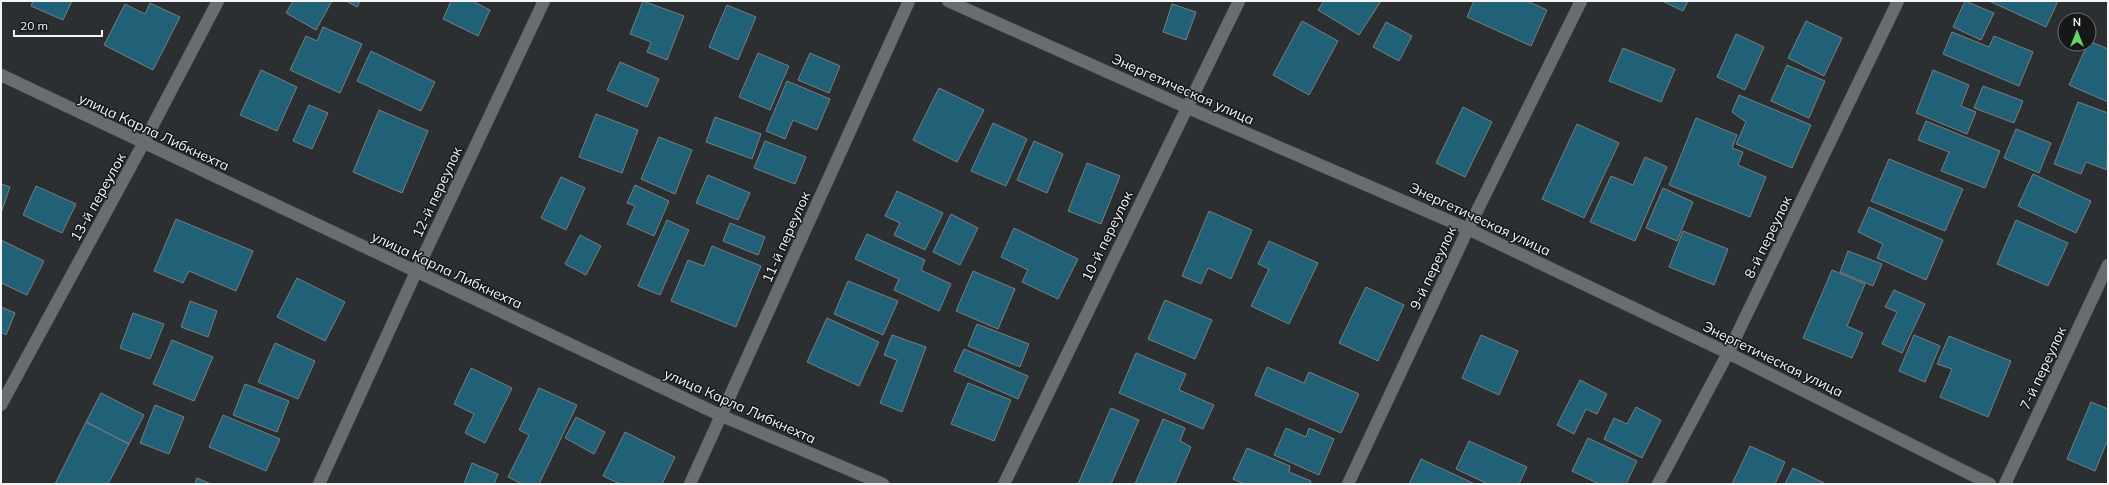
<svg xmlns="http://www.w3.org/2000/svg" width="2109" height="485" font-family="Mulish,sans-serif">
  <style>
    .building { fill: #206177; stroke: #797e80 }
    .lines { fill: none; stroke-linecap: round; stroke-linejoin: round }
    .minor-casing { stroke: #4a4c4e; stroke-width: 13 }
    .tertiary-casing { stroke: #4a4c4e; stroke-width: 13 }
    .minor { stroke: #696d70; stroke-width: 12 }
    .tertiary { stroke: #696d70; stroke-width: 12 }
    .labels { text-anchor: middle; dominant-baseline: central; stroke-width: 3; stroke-linejoin: round; paint-order: stroke }
    .street-label { font-size: 14px; fill: #f3f5f7; stroke: #151718 }
  </style>
  <rect width="100%" height="100%" fill="#2c2f31"/>
  <path class="building" d="M33 1H72L63 20 31 6Z
    M293 1H332L316 30 286 13Z
    M346 1H360L357 7Z
    M451 1H472L490 10 478 36 443 19Z
    M643 1 684 16 667 60 647 52 651 42 630 34Z
    M1324 1H1381L1359 35 1318 10Z
    M1474 1H1527L1547 10 1531 46 1467 17Z
    M1662 1H1688L1683 11Z
    M1965 1 1994 13 1981 40 1953 27Z
    M1989 1H2058L2046 27Z
    M150 3 180 17 153 70 104 45 125 4 145 14Z
    M1172 4 1196 12 1186 40 1163 32Z
    M727 5 756 17 738 60 709 47Z
    M1302 21 1338 41 1309 95 1273 75Z
    M1806 21 1842 38 1824 76 1788 58Z
    M1386 22 1412 36 1399 61 1373 47Z
    M323 27 362 44 340 93 290 70 306 36 317 41Z
    M1952 32 1989 47 1994 36 2033 52 2019 86 1943 54Z
    M1736 34 1764 47 1745 90 1717 77Z
    M2089 41 2108 49V102L2069 85Z
    M1623 48 1675 69 1661 102 1609 81Z
    M371 51 435 82 421 111 357 81Z
    M758 53 789 66 770 110 739 97Z
    M810 53 840 66 829 93 798 80Z
    M620 62 659 79 647 107 607 90Z
    M1787 65 1825 81 1809 118 1771 101Z
    M261 70 297 87 277 131 240 115Z
    M1933 70 1969 85 1961 106 1976 112 1967 134 1916 113Z
    M787 81 830 99 817 130 793 120 785 139 766 131Z
    M1983 86 2023 101 2014 123 1974 108Z
    M939 88 984 110 957 162 913 140Z
    M1739 95 1811 125 1792 168 1736 144 1746 122 1732 112Z
    M2078 102 2108 113 2107 170 2086 162 2081 174 2054 164Z
    M309 105 328 113 312 149 293 141Z
    M1463 107 1492 122 1465 177 1436 163Z
    M379 110 428 131 402 193 353 172Z
    M596 114 638 130 622 173 579 157Z
    M715 117 761 134 752 159 706 142Z
    M1696 118 1737 135 1732 148 1743 152 1738 165 1766 177 1750 217 1669 185Z
    M1926 121 2000 151 1985 188 1941 171 1949 152 1918 140Z
    M993 123 1027 139 1006 186 971 171Z
    M1577 124 1619 143 1584 218 1542 199Z
    M2016 129 2051 143 2039 173 2004 158Z
    M659 137 692 150 675 194 641 179Z
    M765 141 806 157 795 184 754 168Z
    M1034 141 1063 154 1047 193 1017 180Z
    M1645 157 1667 167 1635 241 1590 222 1611 176 1633 185Z
    M1889 159 1963 189 1945 231 1871 201Z
    M1087 163 1120 176 1101 224 1068 211Z
    M2033 174 2091 201 2076 233 2018 206Z
    M708 175 750 193 738 220 696 203Z
    M561 177 585 188 566 230 541 218Z
    M1 184 10 187 1 213Z
    M635 185 669 201 654 236 627 224 635 206 627 203Z
    M36 186 76 204 62 233 23 215Z
    M1663 188 1693 202 1677 241 1646 228Z
    M897 191 943 213 925 250 894 235 900 223 885 216Z
    M1869 207 1943 240 1926 280 1877 258 1883 244 1858 232Z
    M1209 211 1252 230 1231 279 1208 268 1201 284 1182 276Z
    M951 214 978 228 960 265 933 252Z
    M176 219 253 251 236 291 189 271 183 283 154 271Z
    M667 220 689 230 660 295 638 286Z
    M2016 220 2068 243 2048 286 1997 264Z
    M730 223 765 237 758 255 723 241Z
    M1014 228 1078 259 1058 299 1022 282 1028 270 1001 257Z
    M1683 231 1728 249 1714 285 1669 267Z
    M867 234 925 260 921 270 951 284 939 311 894 290 899 279 855 259Z
    M580 235 601 246 586 275 565 264Z
    M1 240 44 261 27 295 1 283Z
    M1269 241 1318 263 1289 324 1251 306 1269 269 1258 264Z
    M712 246 761 266 736 327 671 301 688 260 704 266Z
    M1848 251 1882 264 1873 286 1840 272Z
    M1832 270 1865 284 1847 326 1863 333 1852 358 1803 338Z
    M973 271 1015 289 998 329 956 311Z
    M297 278 345 302 325 341 277 317Z
    M848 281 898 301 883 335 834 314Z
    M1366 287 1404 305 1378 361 1339 343Z
    M1894 290 1925 304 1902 353 1882 344 1897 312 1885 307Z
    M1165 300 1212 320 1195 359 1148 339Z
    M190 301 217 311 208 337 181 327Z
    M1 307 15 313 6 335 1 332Z
    M133 313 164 324 150 359 120 348Z
    M827 318 879 342 859 386 807 362Z
    M977 324 1029 344 1020 367 968 346Z
    M892 335 926 347 902 412 880 403 897 360 884 355Z
    M1481 335 1518 351 1499 395 1462 378Z
    M1914 335 1940 346 1925 382 1899 371Z
    M1949 336 2011 361 1988 417 1940 397 1952 369 1937 364Z
    M172 340 213 357 194 401 153 384Z
    M275 343 315 361 298 399 258 382Z
    M964 349 1028 376 1018 399 954 371Z
    M1136 353 1186 374 1179 390 1214 405 1203 429 1119 393Z
    M1267 367 1304 383 1309 372 1359 394 1341 433 1255 395Z
    M471 368 512 388 485 443 465 433 474 414 454 404Z
    M1580 380 1607 394 1597 414 1586 409 1574 434 1557 425Z
    M968 383 1011 400 994 441 951 424Z
    M245 384 289 401 277 432 233 415Z
    M539 388 577 405 539 484H522L508 477 529 435 519 430Z
    M101 393 144 415 129 444 86 422Z
    M2091 402 2108 409V439L2095 471 2067 459Z
    M155 405 184 417 169 454 140 443Z
    M1636 407 1661 420 1642 458 1604 439 1614 418 1627 424Z
    M1111 408 1139 420 1111 484H1078Z
    M223 415 280 439 266 471 209 447Z
    M576 417 605 432 594 454 565 438Z
    M1163 419 1185 428 1180 441 1191 447 1175 484H1135Z
    M86 422 129 444 108 484H55Z
    M1286 428 1306 437 1309 428 1334 439 1319 475 1274 455Z
    M625 432 675 457 662 484H620L603 476Z
    M1588 438 1637 461 1626 484H1599L1572 471Z
    M1469 441 1527 467 1519 484H1488L1456 469Z
    M1750 446 1785 462 1775 484H1732Z
    M1247 448 1290 466 1289 472 1311 481 1310 484H1244L1233 479Z
    M1421 459 1475 484H1409Z
    M472 463 498 474 494 484H464Z
    M1793 468 1826 484H1785Z
    M197 478 211 484H195Z"/>
  <g class="lines">
    <g class="minor-casing">
      <path id="minor" d="M948 1 1186 107 1468 229 1728 353 1990 484
        M1 75 722 416 883 484
        M1 405 143 144 218 1
        M319 484 416 272 544 1
        M690 484 909 1
        M1348 484 1468 229 1581 1
        M1658 484 1728 353 1898 1
        M2005 484 2108 265"/>
    </g>
    <g class="tertiary-casing">
      <path id="tertiary" d="M1004 484 1239 1"/>
    </g>
    <use href="#minor" class="minor"/>
    <use href="#tertiary" class="tertiary"/>
  </g>
  <g class="labels">
    <g class="street-label">
      <text transform="translate(1183 89) rotate(24)">Энергетическая улица</text>
      <text transform="translate(154 132) rotate(25)">улица Карла Либкнехта</text>
      <text transform="translate(437 192) rotate(-65)">12-й переулок</text>
      <text transform="translate(98 197) rotate(-61)">13-й переулок</text>
      <text transform="translate(1480 219) rotate(25)">Энергетическая улица</text>
      <text transform="translate(1107 236) rotate(-64)">10-й переулок</text>
      <text transform="translate(786 237) rotate(-66)">11-й переулок</text>
      <text transform="translate(1768 237) rotate(-64)">8-й переулок</text>
      <text transform="translate(1433 268) rotate(-65)">9-й переулок</text>
      <text transform="translate(447 270) rotate(25)">улица Карла Либкнехта</text>
      <text transform="translate(1773 359) rotate(26)">Энергетическая улица</text>
      <text transform="translate(2043 368) rotate(-65)">7-й переулок</text>
      <text transform="translate(740 406) rotate(24)">улица Карла Либкнехта</text>
    </g>
  </g>
  <rect width="2109" height="485" fill="none" stroke="#f3f5f7" stroke-width="4"/>
  <g transform="translate(2077 32)"><circle r="19" fill="#151718" stroke="#6e7071"/>
  <path d="M0-3L7 15L0 10L-7 15Z" fill="#68d465"/>
  <text y="-6" font-size="11" font-weight="bold" text-anchor="middle" fill="#f3f5f7">N</text>
  </g>
  <path d="M14 30v6h88v-6" fill="none" stroke="#f3f5f7" stroke-width="2"/>
  <text x="20" y="30" font-size="12" fill="#f3f5f7" stroke="#151718" stroke-width="3" paint-order="stroke">20 m</text>
</svg>
